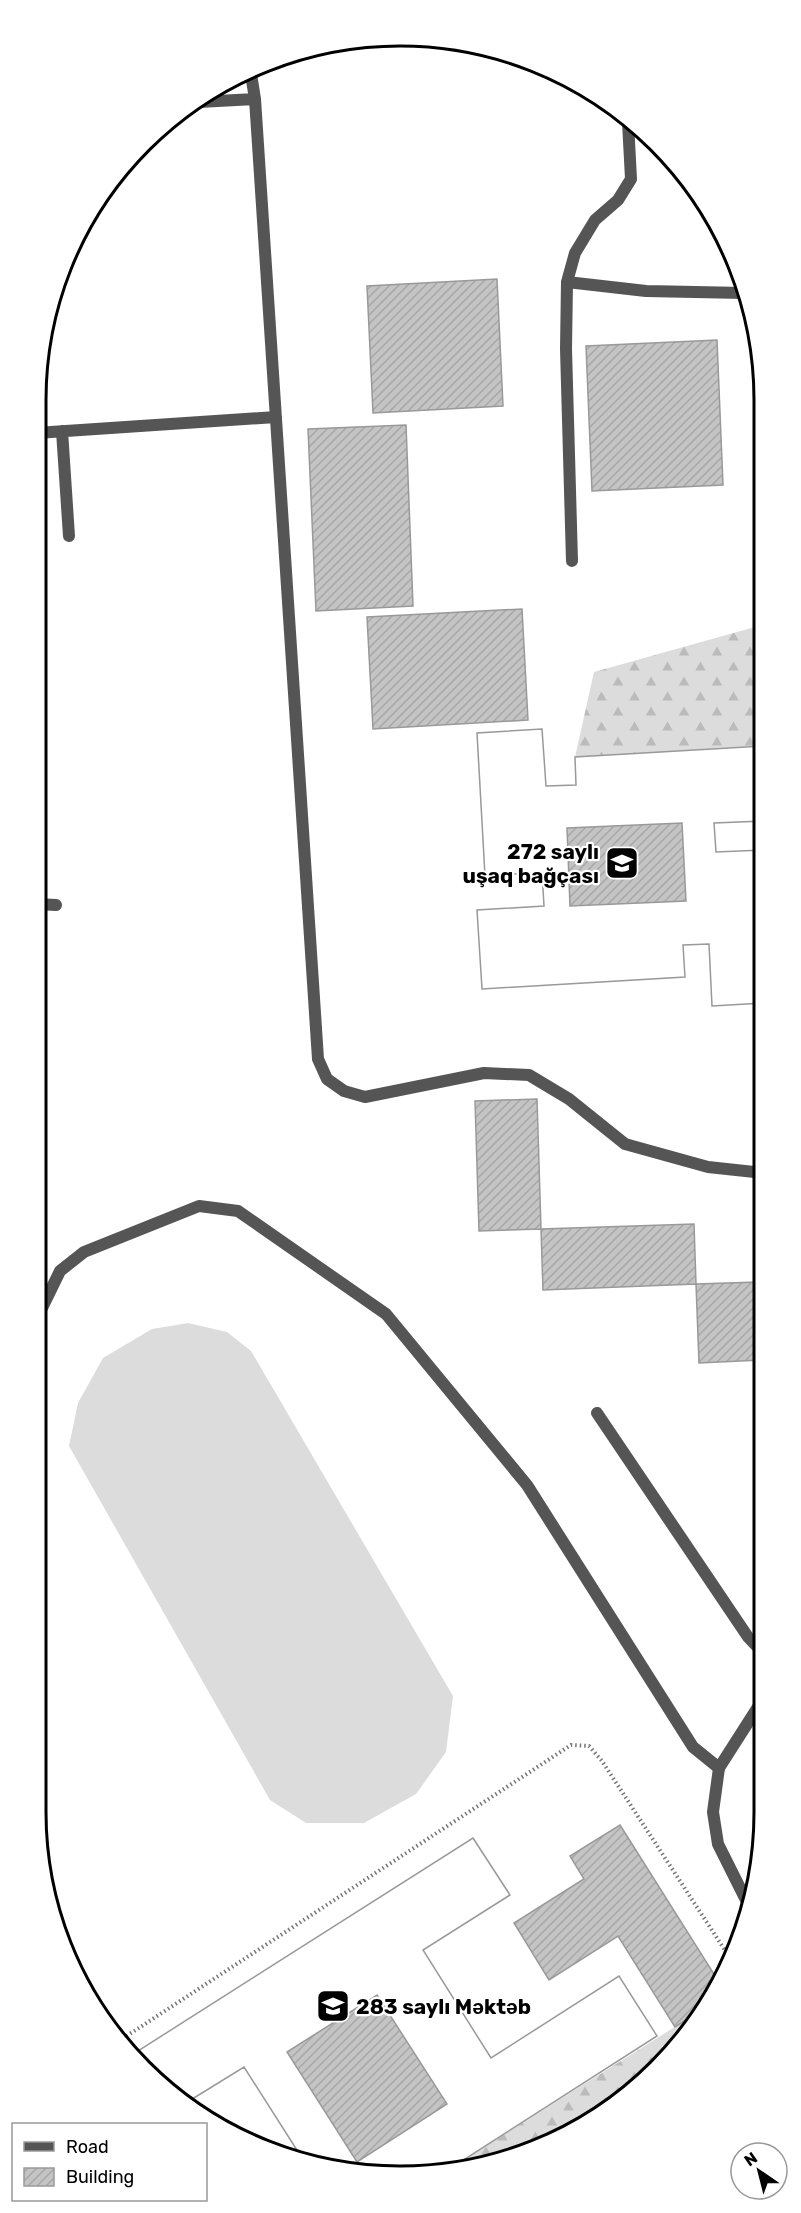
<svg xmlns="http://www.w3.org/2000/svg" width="801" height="2213" font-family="Rubik,sans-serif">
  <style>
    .forest { fill: url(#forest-firs) }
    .pitch { fill: #dcdcdc }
    .building { fill: url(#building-hatch); stroke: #999; stroke-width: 1.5; fill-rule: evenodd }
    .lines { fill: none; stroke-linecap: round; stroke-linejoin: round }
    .path { stroke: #777; stroke-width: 4; stroke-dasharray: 1.5 3; stroke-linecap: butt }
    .lane { stroke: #555; stroke-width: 12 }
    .street { stroke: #555; stroke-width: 12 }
    .labels { text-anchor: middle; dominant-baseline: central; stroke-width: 4.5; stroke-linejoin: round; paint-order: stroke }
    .poi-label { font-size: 21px; font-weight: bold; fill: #000; stroke: #fff; text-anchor: end }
    .rim { fill: none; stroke: #000; stroke-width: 3 }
  </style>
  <defs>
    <pattern id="forest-firs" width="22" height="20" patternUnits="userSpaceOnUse" patternTransform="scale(1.5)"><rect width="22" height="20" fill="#dcdcdc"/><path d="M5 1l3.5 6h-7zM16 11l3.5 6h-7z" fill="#bbb"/></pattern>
    <pattern id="building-hatch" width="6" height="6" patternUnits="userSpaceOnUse" patternTransform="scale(1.5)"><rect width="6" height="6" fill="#c4c4c4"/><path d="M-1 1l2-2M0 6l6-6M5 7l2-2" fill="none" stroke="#a7a7a7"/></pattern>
  </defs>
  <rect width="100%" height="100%" fill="#fff"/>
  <path class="forest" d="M762 625 763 746 575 757 594 672Z
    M708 2006 703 2015 603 2115 495 2165 451 2168Z"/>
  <path class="pitch" d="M188 1323 227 1332 251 1351 453 1696 446 1752 416 1794 364 1823H306L270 1800 69 1446 78 1403 103 1358 152 1329Z"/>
  <path class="building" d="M667 154 674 160 678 166 668 167Z
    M497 279 503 406 373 413 367 286Z
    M717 340 723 485 592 491 586 346Z
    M406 425 413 606 316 611 308 429Z
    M522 609 528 720 373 729 367 617Z
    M542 729 546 786 576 785 575 757 763 746V821L714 823 716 852 763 850V1003L712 1006 709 944 683 945 685 977 482 989 477 910 544 906 542 872 485 876 477 733ZM682 823 686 901 570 906 567 828Z
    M542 729 546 786 576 785 575 757 763 746V821L714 823 716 852 763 850V1003L712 1006 709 944 683 945 685 977 482 989 477 910 544 906 542 872 485 876 477 733Z
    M762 1049H763L764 1135H762Z
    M537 1099 541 1229 479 1231 475 1101Z
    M694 1224 696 1284 543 1290 541 1229Z
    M758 1282 761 1360 699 1363 696 1284Z
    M620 1825 719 1982 708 2006 675 2027 618 1936 549 1980 514 1923 584 1879 570 1856Z
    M473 1838 510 1895 423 1950 491 2058 619 1976 657 2036 451 2168 353 2174 302 2158 244 2067 189 2101 130 2056ZM377 1995 447 2104 357 2162 287 2052Z
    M473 1838 510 1895 423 1950 491 2058 619 1976 657 2036 451 2168 353 2174 302 2158 244 2067 189 2101 130 2056Z"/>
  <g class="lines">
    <path class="path" d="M119 2041 571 1745 589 1746 602 1761 730 1958
      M596 2119 606 2112"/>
    <path class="lane" d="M567 282 646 291 744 293
      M572 561 566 349 567 282 575 253 595 220 618 200 631 179 628 122
      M597 1413 748 1637 765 1655
      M719 1768 713 1812 718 1844 751 1910"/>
    <path class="street" d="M251 74 255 99 318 1059 327 1079 344 1091 365 1097 484 1073 529 1075 569 1099 625 1144 708 1167 764 1173
      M199 102 255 99
      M62 431 69 536
      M36 433 276 417
      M36 904 56 905
      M36 1329 40 1312 60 1271 84 1252 199 1206 238 1211 386 1314 527 1485 693 1747 719 1768 765 1696"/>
  </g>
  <defs>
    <g id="school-square" transform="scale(1.725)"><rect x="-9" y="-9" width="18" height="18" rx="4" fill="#000" stroke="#fff"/><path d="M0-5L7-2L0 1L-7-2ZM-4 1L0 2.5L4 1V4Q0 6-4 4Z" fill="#fff"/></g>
  </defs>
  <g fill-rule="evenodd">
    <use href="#school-square" x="622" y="863"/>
    <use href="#school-square" x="333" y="2006"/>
  </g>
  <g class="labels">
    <g class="poi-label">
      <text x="599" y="851">272 saylı<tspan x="599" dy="24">uşaq bağçası</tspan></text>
      <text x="356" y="2006" text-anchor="start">283 saylı Məktəb</text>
    </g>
  </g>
  <path d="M0 0H801V2213H0ZM400 46H400A354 354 0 0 1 754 400V1812A354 354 0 0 1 400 2166H400A354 354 0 0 1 46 1812V400A354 354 0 0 1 400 46Z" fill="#fff" fill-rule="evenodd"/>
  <path class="rim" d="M400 46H400A354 354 0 0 1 754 400V1812A354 354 0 0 1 400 2166H400A354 354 0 0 1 46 1812V400A354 354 0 0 1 400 46Z"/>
  <rect x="12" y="2123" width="195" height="78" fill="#ffffff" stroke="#999999" stroke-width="1.5"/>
  <rect x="24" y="2142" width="30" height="9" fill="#555555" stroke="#999999" stroke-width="1.5"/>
  <text x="66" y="2153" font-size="18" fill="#000000">Road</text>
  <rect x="24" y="2168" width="30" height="18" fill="url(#building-hatch)" stroke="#999999" stroke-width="1.5"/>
  <text x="66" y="2183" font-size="18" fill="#000000">Building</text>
  <g transform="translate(759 2171) rotate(325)"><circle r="28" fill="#ffffff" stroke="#999999" stroke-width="1.5"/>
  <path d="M0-4.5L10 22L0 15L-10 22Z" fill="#000000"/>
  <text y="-9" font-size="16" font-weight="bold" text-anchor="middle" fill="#000000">N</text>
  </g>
</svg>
